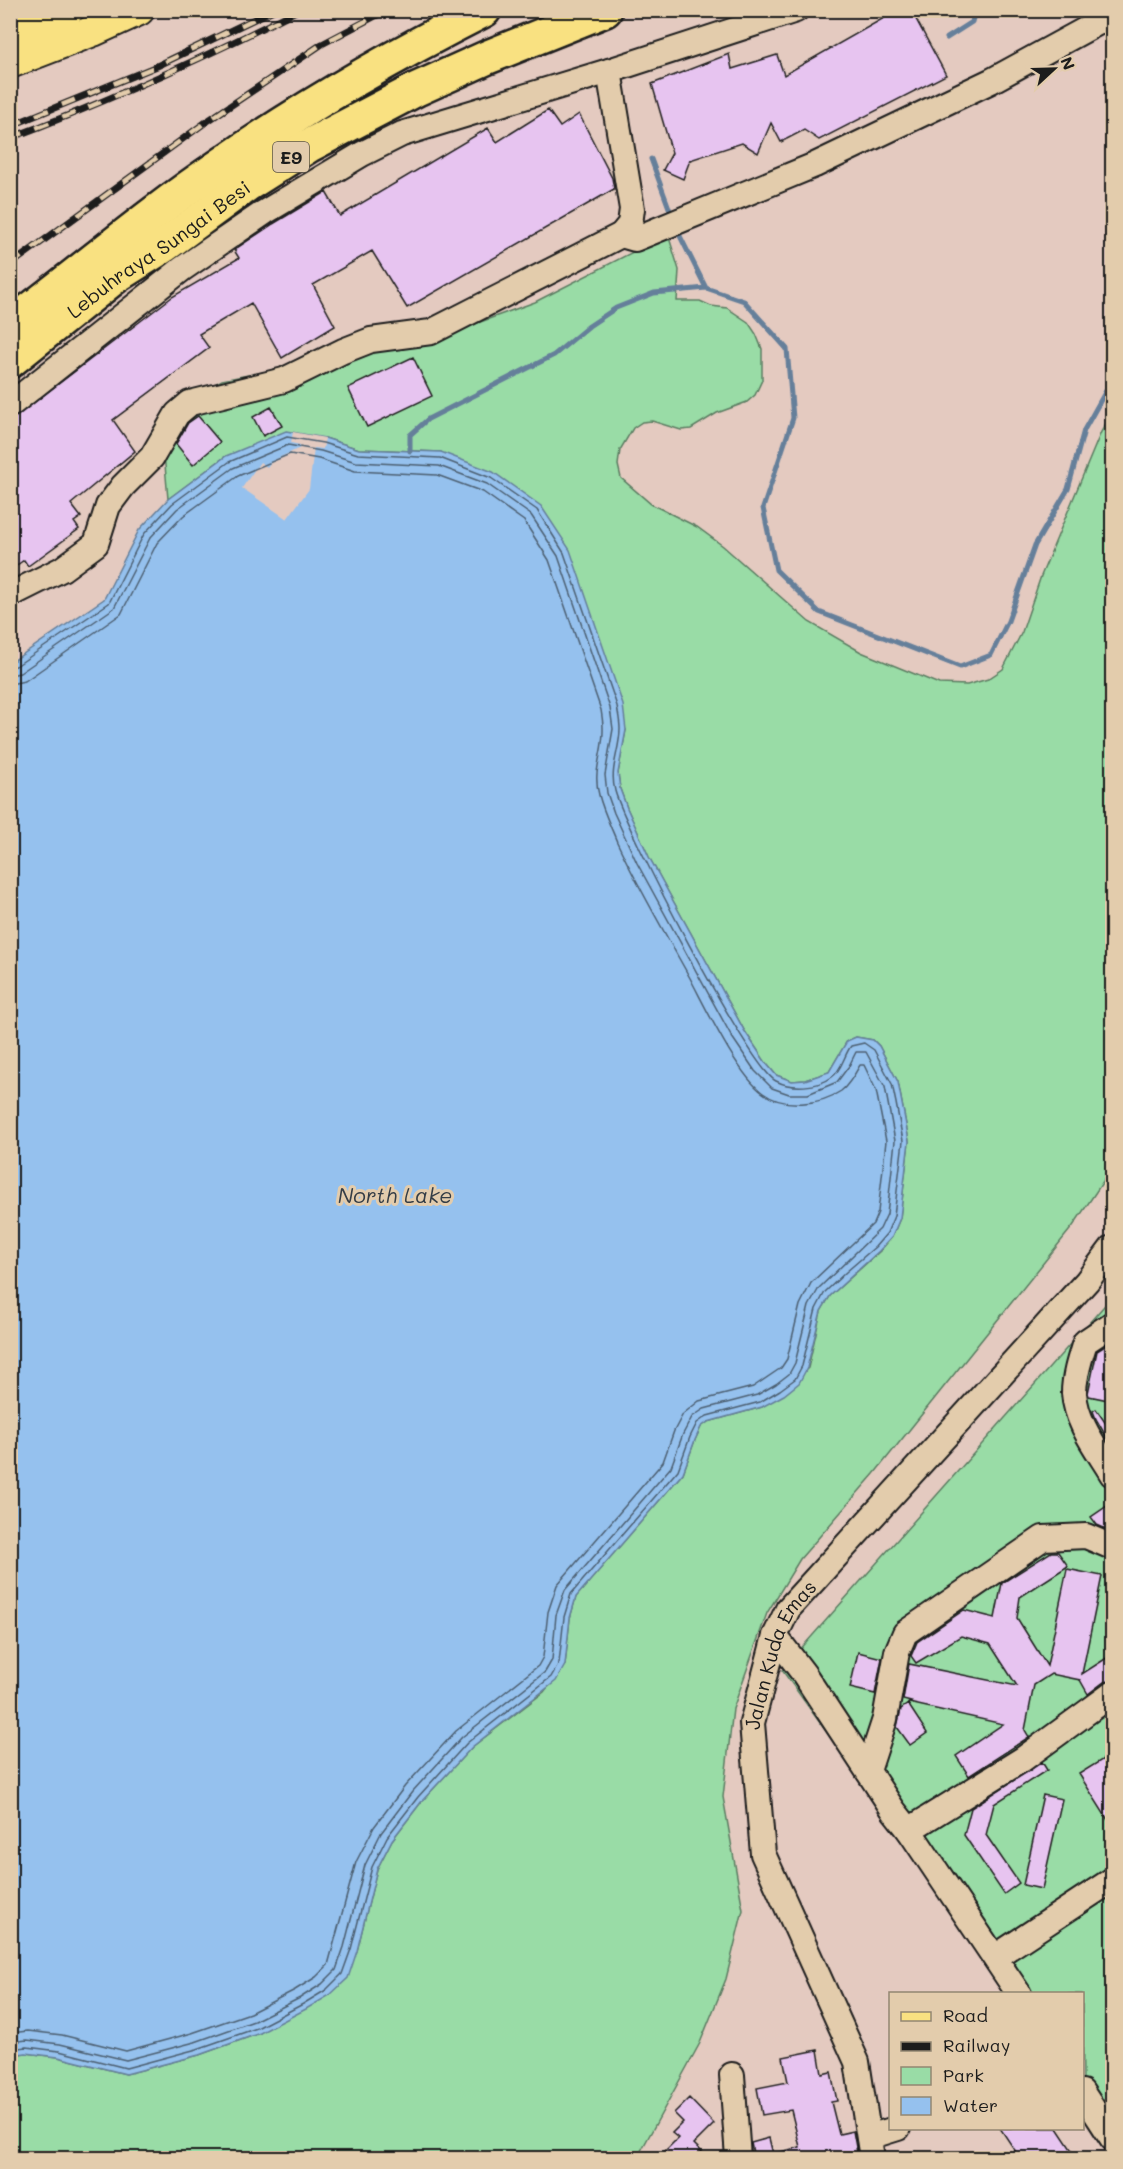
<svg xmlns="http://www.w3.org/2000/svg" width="1123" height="2169" font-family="Mali,sans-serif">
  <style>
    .green { fill: #99dca6; stroke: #5a7c61; stroke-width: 1.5 }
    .water { fill: #95c1ee; stroke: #657f9a; stroke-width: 1.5 }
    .pier { fill: #e4cac0 }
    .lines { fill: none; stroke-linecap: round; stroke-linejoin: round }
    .shore { stroke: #4c5e70; stroke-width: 1.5 }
    .stream { stroke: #657f9a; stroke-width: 5 }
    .building { fill: #e7c4f0; stroke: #1c1c1c; stroke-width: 1.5 }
    .minor-casing { stroke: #1c1c1c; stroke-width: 28 }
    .major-casing { stroke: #1c1c1c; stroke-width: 34 }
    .highway-casing { stroke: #1c1c1c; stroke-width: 38 }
    .minor { stroke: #e3ccac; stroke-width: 24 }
    .major { stroke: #f9e181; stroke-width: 30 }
    .highway { stroke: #f9e181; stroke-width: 33 }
    .rail-casing { stroke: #1c1c1c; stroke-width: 7 }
    .rail { stroke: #e3ccac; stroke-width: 4.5; stroke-dasharray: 14; stroke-linecap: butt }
    .labels { text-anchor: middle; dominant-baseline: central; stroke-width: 6; stroke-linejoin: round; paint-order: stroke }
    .shield { fill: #e3ccac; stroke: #585147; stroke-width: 1.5 }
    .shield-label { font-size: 18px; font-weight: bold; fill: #1c1c1c }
    .street-label { font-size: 20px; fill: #1c1c1c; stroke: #e3ccac }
    .water-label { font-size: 21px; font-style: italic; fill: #343d46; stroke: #e3ccac }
  </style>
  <rect width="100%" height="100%" fill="#e4cac0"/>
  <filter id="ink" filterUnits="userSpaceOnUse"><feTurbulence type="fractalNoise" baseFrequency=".0167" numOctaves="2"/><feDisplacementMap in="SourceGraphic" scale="12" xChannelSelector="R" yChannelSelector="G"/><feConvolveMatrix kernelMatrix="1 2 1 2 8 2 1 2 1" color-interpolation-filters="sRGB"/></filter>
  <g filter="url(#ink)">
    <path class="green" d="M668 234 679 270 677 301H700L711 306 727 308 748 322 756 334 762 349V380L755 395 747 402 717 413 691 429 681 430 652 421 642 422 633 428 620 450 618 465 621 478 651 504 697 527 723 546 809 622 861 652 939 684 967 685 988 679 1003 669 1022 632 1041 576 1101 432 1112 413V1168L1073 1226 874 1474 800 1559 767 1613 733 1709 723 1797 743 1910 726 1979 700 2043 637 2158H11L10 2055 26 2053 58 2057 126 2074 199 2055 260 2033 357 1951 377 1869 392 1840 422 1801 472 1747 544 1692 565 1665 570 1618 576 1597 683 1473 695 1440 701 1427 708 1422 762 1407 808 1368 821 1311 830 1296 880 1251 892 1237 900 1218 909 1141 898 1082 879 1046 873 1040 856 1037 847 1041 829 1072 805 1080 792 1081 776 1075 766 1063 744 1030 649 857 627 808 620 789 618 773 626 730 441 452 359 449 325 438 226 456 168 499 163 442 194 396 222 380 431 340 535 302Z
      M1112 1297V2130L1083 2089 1082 1994 1014 1993 782 1670Z"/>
    <path class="water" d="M286 431 325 438 359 449 441 452 493 472 541 506 570 550 623 705 626 730 618 773 620 789 627 808 649 857 744 1030 766 1063 776 1075 792 1081 805 1080 829 1072 847 1041 856 1037 873 1040 879 1046 898 1082 909 1141 900 1218 892 1237 879 1251 830 1296 821 1311 807 1368 799 1383 784 1395 762 1407 708 1422 701 1427 695 1440 683 1473 576 1597 570 1618 565 1665 556 1681 472 1747 422 1801 392 1840 377 1869 357 1951 348 1978 330 1995 306 2009 260 2033 199 2055 126 2074 58 2057 26 2053 11 2055 10 663 104 599 139 530 168 499 226 456Z"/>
    <path class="pier" d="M293 432 325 438 323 449 314 448 309 489 287 519 242 488 260 462 267 467 272 461 300 448V445L291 443Z"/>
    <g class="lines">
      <path class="shore" d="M10 667 16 666 109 603 144 534 172 504 229 462 287 437 323 443 358 454 440 458 491 478 537 510 564 553 617 706C618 713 620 721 620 729 620 750 609 769 615 791 625 828 750 1069 776 1081 791 1089 818 1088 832 1077 842 1070 844 1055 851 1046L864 1043 874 1050 892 1084 896 1103 903 1141 894 1216 887 1233 875 1247 846 1272 825 1292 816 1309 802 1366 795 1379 780 1390 760 1402 707 1416 697 1423 690 1437 678 1470 571 1594 564 1617 559 1663 551 1677 467 1743 418 1797 387 1837 372 1867 351 1949 342 1974 326 1990 303 2004 257 2028 197 2049 126 2068 59 2051 27 2047 10 2049
        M10 675 20 673 114 608 150 538 177 509 233 468 288 445 321 451 356 462 439 466 487 484 531 515 558 556 610 708 613 729 605 775 607 793 614 813 637 863 732 1037 755 1071 772 1088 789 1094H808L837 1082 849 1066 856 1052H866L885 1087 895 1141 887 1214 880 1229 819 1288 809 1306 795 1363 789 1374 776 1384 757 1395 704 1409 692 1417 683 1434 671 1467 565 1590 556 1615 552 1660 545 1672 462 1737 412 1792 381 1833 365 1865 344 1947 336 1970 322 1984 300 1998 254 2021 195 2042 126 2060 60 2044 27 2040 10 2042
        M10 684 25 681 121 614 157 543 183 516 238 476 290 454 319 459 355 471 437 475 483 492 524 521 549 560 601 710C602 716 603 722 603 728 604 752 592 770 599 795 603 811 611 827 617 842 639 889 665 933 690 978 706 1008 737 1074 763 1093 784 1109 820 1105 841 1091 849 1085 855 1074 860 1065H864L876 1090 886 1141 878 1212 873 1224 811 1283 800 1305 787 1359 781 1368 753 1387 699 1401 683 1414 674 1431 663 1462 557 1585 548 1612 543 1657 538 1666 456 1731 405 1786 374 1827 356 1862 328 1965 316 1977 295 1990 250 2013 192 2033 126 2051 62 2035 28 2031 10 2033"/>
      <path class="stream" d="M947 38 972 22 975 10
        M651 159 672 216
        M676 228 706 288
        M410 451V435L428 419 554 355 589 326 616 308 654 293 706 288 744 301 787 349 793 418 763 508 776 570 819 612 960 667 991 655 1008 621 1035 545 1068 489 1084 430 1112 380"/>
    </g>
    <path class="building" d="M898 10H911L946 75 819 140 804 130 781 142 771 123 758 153 742 143 690 160 683 179 663 170 672 153 652 84 729 54 732 69 777 55 784 75Z
      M548 110 560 127 579 114 612 178 614 189 407 308 372 251 313 285 335 326 282 358 251 303 199 334 209 348 113 420 135 451 71 504 81 517 74 522 79 529 28 566 24 560 10 570V421L172 297 239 258 234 250 273 224 326 192 340 216 488 128 497 142Z
      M413 357 432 396 367 427 348 388Z
      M271 407 282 426 263 436 253 417Z
      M198 416 220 442 193 465 176 444 188 423Z
      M1113 1341V1401L1089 1396 1088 1393 1097 1351Z
      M1096 1409 1113 1434V1448L1096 1419 1093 1411Z
      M1113 1502V1532L1097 1525 1091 1517Z
      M1051 1552H1058L1068 1566 1020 1597 1017 1618 1047 1666 1067 1569 1102 1576 1082 1674 1113 1654V1680L1104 1682 1088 1694 1080 1680 1051 1674 1034 1685 1025 1730 1029 1737 969 1776 956 1756 1003 1724 909 1703 911 1702 903 1700 909 1664 1017 1686 990 1644 961 1636 916 1663 911 1656 917 1642 964 1610 995 1618 1002 1583Z
      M858 1652 882 1658 875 1694 850 1688Z
      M908 1704 927 1733 910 1745 897 1727 901 1709Z
      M1113 1753V1828L1079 1774Z
      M1042 1762 1047 1770 994 1804 986 1835 1019 1883 1004 1894 964 1835 971 1808Z
      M1043 1795 1062 1799 1042 1889 1023 1885Z
      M818 2050 822 2074 831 2072 837 2101 831 2102 839 2134 853 2131 858 2158H754L751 2143 769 2138 773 2154 800 2147 791 2110 762 2115 757 2088 788 2082 783 2057Z
      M689 2098 714 2124 694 2144 708 2158H658L678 2138 672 2133 683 2122 674 2113Z
      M1000 2128H1057L1077 2158H1020Z"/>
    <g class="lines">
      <g class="minor-casing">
        <g id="minor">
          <path d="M621 235 635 239 815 165 991 81 1112 15"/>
          <path d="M10 405 182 269 265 212 362 154 402 134 609 71 796 10"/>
          <path d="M10 595 62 569 96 544 108 506 123 486 152 457 177 414 190 403 284 380 343 351 371 340 431 332 621 235 630 224 632 209 609 71"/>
          <path d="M1112 1324 1085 1342C1080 1358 1074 1376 1074 1393 1076 1423 1097 1449 1112 1474"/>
          <path d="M775 1636 804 1674 894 1811 909 1830 1023 1759 1112 1694"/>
          <path d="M868 1771 885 1719 897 1652 905 1633 1043 1538 1086 1536 1112 1547"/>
          <path d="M909 1830 1019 1994"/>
          <path d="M995 1957 1112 1880"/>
          <path d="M732 2075 738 2158"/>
          <path d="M1082 2092 1112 2138"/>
          <path d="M869 2137 898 2128"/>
          <path id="s1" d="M872 2158 857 2062 763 1854 752 1723 775 1636 788 1609 1087 1281 1112 1248"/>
        </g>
      </g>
      <g class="major-casing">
        <path id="major" d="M10 32 68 10
          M10 63 93 31 139 10"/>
      </g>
      <g class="highway-casing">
        <g id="highway">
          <path d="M10 325C81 272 148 214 221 165 304 107 393 56 484 10"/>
          <path id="s2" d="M10 361 116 276 165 245 248 184 308 146 417 89 488 57 605 10"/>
        </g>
      </g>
      <use href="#minor" class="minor"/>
      <use href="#major" class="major"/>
      <use href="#highway" class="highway"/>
      <g class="rail-casing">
        <path id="rail" d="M10 126 157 66 273 10
          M10 138C109 101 204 58 298 10
          M10 265 206 122 322 44 387 10"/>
      </g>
      <use href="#rail" class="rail"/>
    </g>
  </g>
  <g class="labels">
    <rect class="shield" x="273" y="142" width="36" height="30" rx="4.5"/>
    <g class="shield-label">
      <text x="291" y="157">E9</text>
    </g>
    <g class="street-label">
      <text stroke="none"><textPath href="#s2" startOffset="186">Lebuhraya Sungai Besi</textPath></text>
      <text stroke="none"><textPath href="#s1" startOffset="531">Jalan Kuda Emas</textPath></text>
    </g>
    <g class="water-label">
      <text x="395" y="1194">North Lake</text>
    </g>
  </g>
  <rect width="1123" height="2169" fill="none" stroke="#e3ccac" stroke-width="36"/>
  <rect x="18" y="18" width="1087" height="2133" fill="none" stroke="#1c1c1c" stroke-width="2" filter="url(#ink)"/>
  <rect x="889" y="1992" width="195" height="138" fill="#e3ccac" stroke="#938672" stroke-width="1.5"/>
  <rect x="901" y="2012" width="30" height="9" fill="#f9e181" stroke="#938672" stroke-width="1.5"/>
  <text x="943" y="2022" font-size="18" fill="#1c1c1c">Road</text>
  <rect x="901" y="2042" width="30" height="9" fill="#1c1c1c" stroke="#938672" stroke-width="1.5"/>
  <text x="943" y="2052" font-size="18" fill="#1c1c1c">Railway</text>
  <rect x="901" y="2067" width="30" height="18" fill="#99dca6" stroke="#938672" stroke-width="1.5"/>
  <text x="943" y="2082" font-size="18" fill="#1c1c1c">Park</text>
  <rect x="901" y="2097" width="30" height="18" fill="#95c1ee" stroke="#938672" stroke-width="1.5"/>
  <text x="943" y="2112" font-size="18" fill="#1c1c1c">Water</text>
  <g transform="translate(1054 69) rotate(68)" stroke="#e3ccac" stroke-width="4.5" paint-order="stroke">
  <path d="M0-4.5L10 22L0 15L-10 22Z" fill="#1c1c1c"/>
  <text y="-9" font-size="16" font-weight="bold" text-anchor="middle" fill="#1c1c1c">N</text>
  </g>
</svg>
